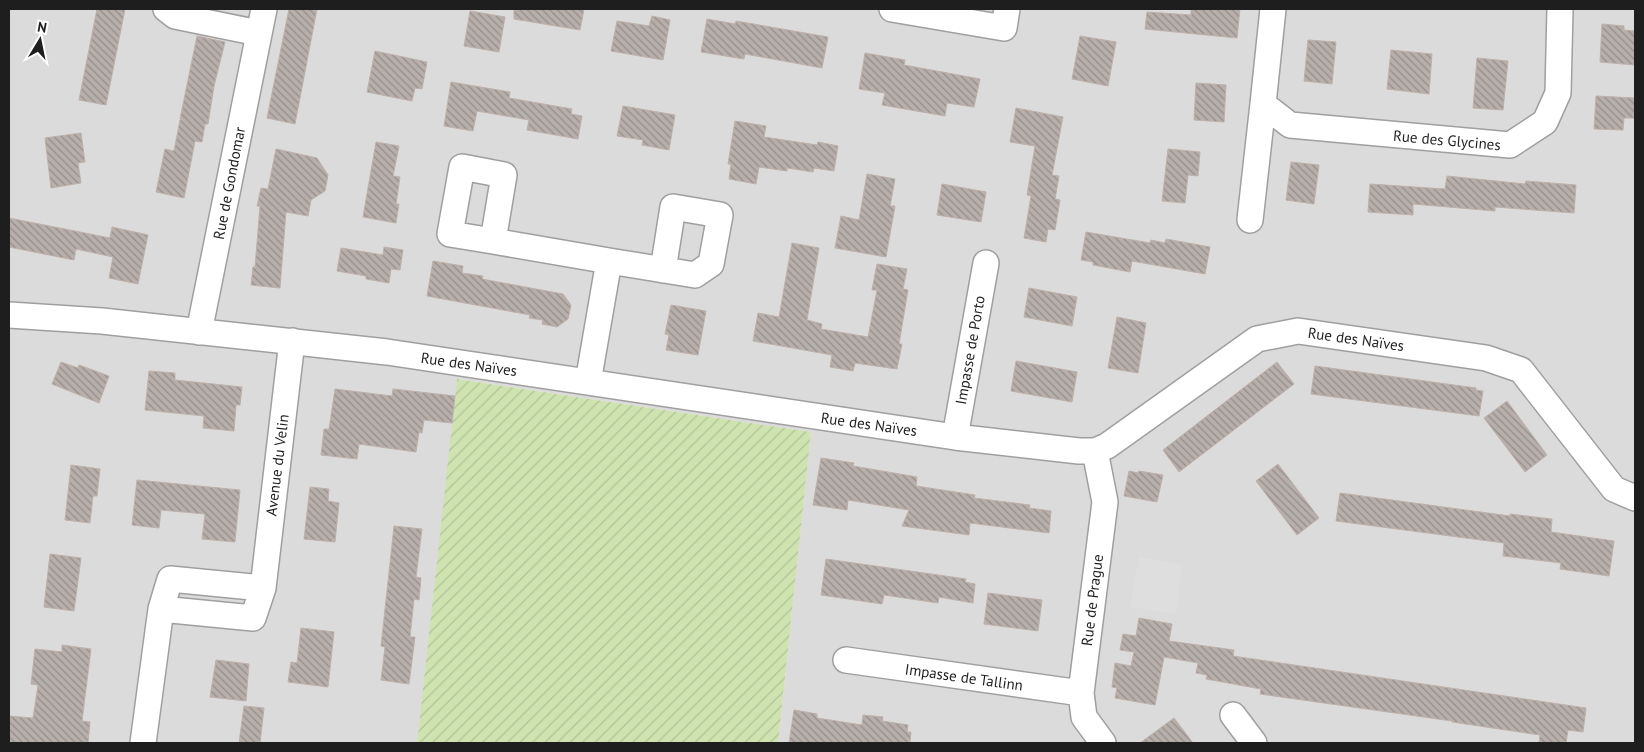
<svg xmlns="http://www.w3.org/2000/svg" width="1644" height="752" font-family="'PT Sans',sans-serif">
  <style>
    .residential { fill: #dcdbdb }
    .garden { fill: url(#garden-furrows) }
    .parking { fill: #dedede }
    .building { fill: url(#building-back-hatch); stroke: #beb0a9 }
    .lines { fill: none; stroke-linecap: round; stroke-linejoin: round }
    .minor-casing { stroke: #9f9f9f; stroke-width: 28 }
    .minor { stroke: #fff; stroke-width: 25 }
    .labels { text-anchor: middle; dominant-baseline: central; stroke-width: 4.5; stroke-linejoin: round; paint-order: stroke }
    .street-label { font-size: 15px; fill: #1e1e1e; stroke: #fff }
  </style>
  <defs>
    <pattern id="garden-furrows" width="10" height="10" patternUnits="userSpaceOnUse" patternTransform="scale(1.25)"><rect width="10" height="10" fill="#cee3b0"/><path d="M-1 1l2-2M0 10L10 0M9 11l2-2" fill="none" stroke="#b0c297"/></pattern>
    <pattern id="building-back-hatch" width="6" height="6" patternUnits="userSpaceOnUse" patternTransform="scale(1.25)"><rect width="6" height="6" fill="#b7afab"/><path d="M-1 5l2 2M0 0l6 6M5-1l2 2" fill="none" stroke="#948e8b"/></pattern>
  </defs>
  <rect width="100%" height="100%" fill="#eeeae5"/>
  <path class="residential" d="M9 9H1635V743H778L811 432 458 379 417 743H9Z"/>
  <path class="garden" d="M457 379 811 432 778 743H417Z"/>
  <path class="parking" d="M1139 557 1183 565 1175 614 1130 607Z"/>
  <path class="building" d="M97 9H125L106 105 79 100Z
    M289 9H317L295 124 267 118Z
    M514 9H584L580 30 514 19Z
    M1191 9H1240L1237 38 1145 29 1147 12 1191 15Z
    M470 11 505 17 499 52 464 46Z
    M652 16 670 20 663 60 611 51 617 21 649 26Z
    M707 19 735 24 736 21 828 37 822 68 745 54 744 59 701 52Z
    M1602 24 1624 26V30L1635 31V65L1600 62Z
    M197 36 225 42 214 86 208 124H205L202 142 195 141 184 198 156 192 165 149 174 151 180 120 184 119H180Z
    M1080 36 1116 42 1108 86 1072 79Z
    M1308 40 1336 42 1332 84 1304 81Z
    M1391 50 1432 54 1429 94 1387 89Z
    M375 51 427 62 422 89 415 88 412 101 367 92Z
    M865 53 905 60 904 65 980 79 974 107 947 103 945 116 882 105 885 93 859 89Z
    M1477 58 1508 61 1503 110 1473 108Z
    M451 82 510 92 509 98 572 109 571 114 582 116 578 139 527 130 529 120 477 111 473 131 444 126Z
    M1196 83 1226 85 1224 122 1194 120Z
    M1596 96 1635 98V118H1624L1623 130 1594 129Z
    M623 106 675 115 669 150 642 145 643 140 617 136Z
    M1016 108 1063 117 1052 175 1059 176 1055 199 1060 200 1055 230 1048 229 1046 242 1024 238 1031 196 1027 195 1035 146 1010 142Z
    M735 121 766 126 764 137 817 145 818 142 838 146 834 171 814 168 813 172 787 168V171L759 167 756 184 729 179 731 164H728Z
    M81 133 85 162 78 163 81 183 51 188 45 138Z
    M376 142 399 146 393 176 400 177 396 204H399L396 223 363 217Z
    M276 149 317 158 328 175 325 191 311 200 308 216 286 212 280 288 251 285 253 267H255L260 206H257L261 188 268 189Z
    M1168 149 1200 152 1198 176 1188 175 1185 203 1162 201Z
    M1291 162 1319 165 1314 204 1286 200Z
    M867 174 895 179 890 206H895L886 257 835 248 841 216 859 220Z
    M1447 176 1525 184 1526 181 1576 185 1574 213 1495 207V211L1413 204V215L1368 212 1370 184 1445 189Z
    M942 184 986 192 981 222 937 215Z
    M9 218 110 238 112 227 148 235 138 284 109 278 113 257 76 249 74 260 9 247Z
    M1086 232 1150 243 1151 240 1165 243 1166 239 1210 247 1205 274 1132 261 1130 272 1093 265V262L1081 260Z
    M792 243 819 248 807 320 822 324 821 329 868 337 877 290H872L877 264 907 269 903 289 908 290 899 344H902L897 369 855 363 853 371 830 367 832 355 753 341 758 313 779 317Z
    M384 247 403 250 400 270 391 269 389 283 366 279V276L337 271 341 248 383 255Z
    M433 261 463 266 462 273 483 276 482 279 563 294 571 305 568 319 557 327 542 324 543 320 529 318 530 315 427 296Z
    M1029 288 1077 297 1072 326 1024 317Z
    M671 305 706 311 698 355 666 350 669 335 665 334Z
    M1117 317 1146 323 1138 373 1108 368Z
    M1016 361 1077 372 1072 402 1011 391Z
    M61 362 78 368 79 365 109 376 99 403 52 384Z
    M1277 362 1294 384 1179 472 1163 450Z
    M1315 366 1476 388V390L1483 391 1479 416 1311 394Z
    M149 371 175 373V380L242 387 240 405H236L234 431 203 428 204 416 145 410Z
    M335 389 392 396 393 389 455 396 452 423 424 420 422 433 419 432 416 452 359 444 357 459 321 455 324 429H329Z
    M1507 401 1547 455 1525 472 1484 418Z
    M821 458 854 463 853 466 917 477 916 486 975 495 974 498 1030 505 1029 508 1051 511 1049 533 970 523 969 535 902 526 909 510 848 500 847 510 813 505Z
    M1278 464 1319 518 1297 535 1256 481Z
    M71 465 100 469 97 496H93L90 523 65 520Z
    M1129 471 1138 473 1139 471 1163 475 1157 502 1124 496Z
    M137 480 240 490 235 542 202 539 205 514 161 510 159 528 132 525Z
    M310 487 329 489 328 501 339 503 335 542 304 539Z
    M1340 493 1510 516V514L1552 519 1551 532 1614 541 1609 576 1560 569 1561 563 1503 556 1504 543 1336 521Z
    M394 526 422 529 416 577 421 578 419 600 414 599 410 637H415L409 684 381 680 385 647 381 646Z
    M50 554 81 558 74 611 44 607Z
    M826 559 966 579 965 582 975 584 973 603 939 597 938 603 884 595 882 604 821 595Z
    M988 593 1042 600 1038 631 984 624Z
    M1139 618 1172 624 1169 641 1234 650 1233 656 1586 708 1583 732 1568 730 1566 743H1539L1540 735 1452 722V721L1260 694 1261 689 1206 679 1207 675 1196 673 1198 663 1164 657 1155 705 1115 698 1117 688 1112 687 1115 663 1131 666 1134 652 1120 650 1123 634 1136 636Z
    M301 628 334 632 328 687 288 682 291 662 297 663Z
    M62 645 91 649 82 721 90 722 88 743H9V716L33 718 38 685 31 684 35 649 62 652Z
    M216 660 249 664 246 701 210 697Z
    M244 706 264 708 260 743H239Z
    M794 710 817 714V718L862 725 863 715 883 717 882 721 908 725 907 732H911L910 743H789Z
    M1174 718 1193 743H1140Z"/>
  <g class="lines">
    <g class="minor-casing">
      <path id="minor" d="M166 9 175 16 259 33
        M892 9 1004 28 1007 9
        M1273 9 1263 104 1290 125 1510 145 1545 122 1558 93 1560 9
        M1250 220 1263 104
        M493 241 450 234 462 167 504 175 493 241 609 261 588 382
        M609 261 695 275 711 264 720 215 673 207 663 270
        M9 315 102 321 387 352 955 437 1079 451H1095L1107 446 1257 339 1298 331 1486 358 1521 370 1614 489 1635 498
        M199 332 264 9
        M955 437 986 263
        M1095 451 1105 502 1081 693 1084 717 1103 743
        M161 609 253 618 263 588 292 341
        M846 660 1081 693
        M1233 715 1254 743
        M143 743 161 609 170 579 263 588"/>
    </g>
    <use href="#minor" class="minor"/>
  </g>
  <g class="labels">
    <g class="street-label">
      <text transform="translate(1447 140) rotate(5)">Rue des Glycines</text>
      <text transform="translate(229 183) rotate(-79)">Rue de Gondomar</text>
      <text transform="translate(1356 339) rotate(8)">Rue des Naïves</text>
      <text transform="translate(970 350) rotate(-80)">Impasse de Porto</text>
      <text transform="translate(469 364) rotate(8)">Rue des Naïves</text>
      <text transform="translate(869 424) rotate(8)">Rue des Naïves</text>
      <text transform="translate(277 465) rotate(-83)">Avenue du Velin</text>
      <text transform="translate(1092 600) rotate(-83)">Rue de Prague</text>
      <text transform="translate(964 677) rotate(8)">Impasse de Tallinn</text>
    </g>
  </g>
  <rect width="1644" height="752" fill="none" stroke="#1e1e1e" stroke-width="20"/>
  <g transform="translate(40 40) rotate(10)" stroke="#ffffff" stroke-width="4" paint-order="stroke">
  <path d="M0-4L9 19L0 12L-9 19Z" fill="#1e1e1e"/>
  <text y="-8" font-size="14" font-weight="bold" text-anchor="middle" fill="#1e1e1e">N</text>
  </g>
</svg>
